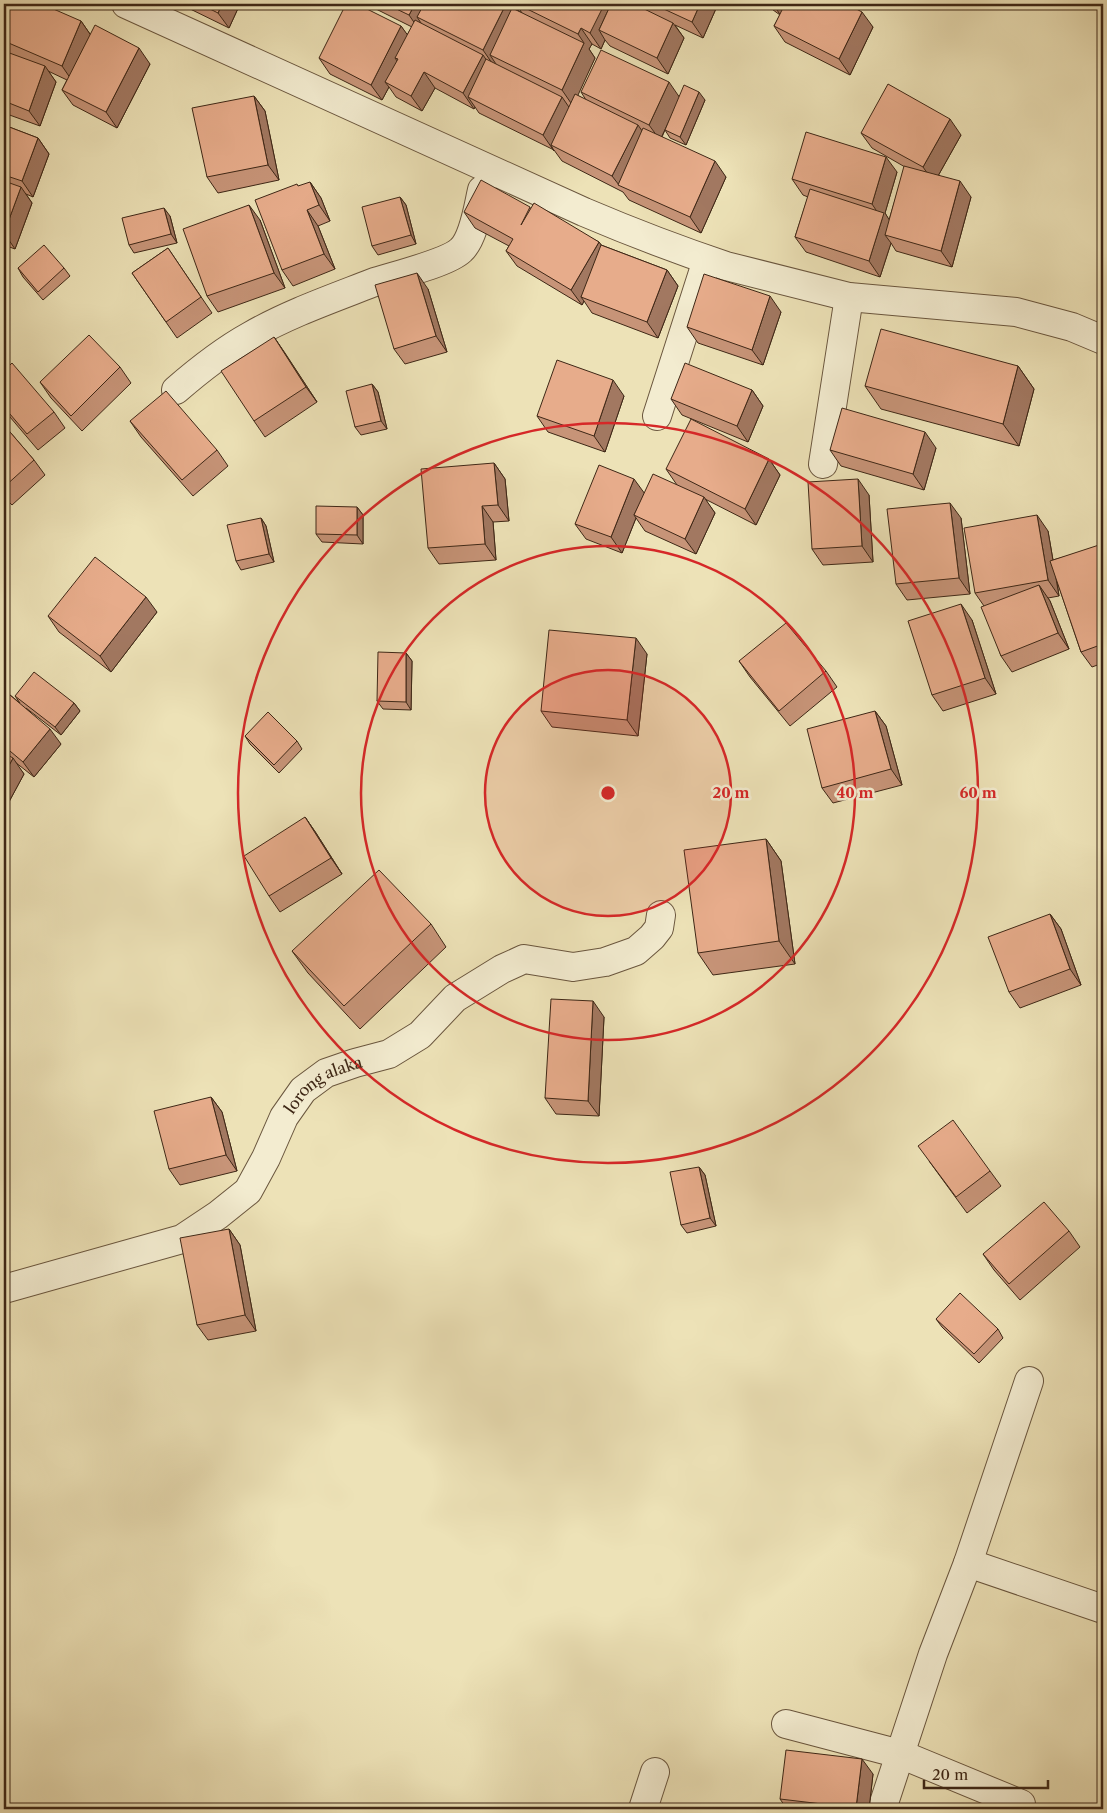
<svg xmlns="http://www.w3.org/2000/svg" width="1107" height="1813" font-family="'Libre Caslon Text',serif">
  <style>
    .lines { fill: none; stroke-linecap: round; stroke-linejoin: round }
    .minor-casing { stroke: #6a563e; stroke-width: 30 }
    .minor { stroke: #f3ecd0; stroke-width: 28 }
    .wall { fill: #c79478; stroke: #3e2716 }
    .shaded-wall { fill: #a27861; stroke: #3e2716 }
    .building { fill: #e7ac8b; stroke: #3e2716 }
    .ring { fill: none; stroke: #d62828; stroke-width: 2.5 }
    .labels { text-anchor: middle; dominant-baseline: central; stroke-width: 5; stroke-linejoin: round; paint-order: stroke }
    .street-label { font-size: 16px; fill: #3e2716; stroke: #f3ecd0 }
    .centre { fill: #d62828; stroke: #f3ecd0; stroke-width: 2.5 }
    .ring-label { font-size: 15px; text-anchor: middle; font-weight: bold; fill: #d62828; stroke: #f3ecd0; stroke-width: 5; stroke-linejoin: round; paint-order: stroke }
  </style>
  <rect width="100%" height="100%" fill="#ede2b7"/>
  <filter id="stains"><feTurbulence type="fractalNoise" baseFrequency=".004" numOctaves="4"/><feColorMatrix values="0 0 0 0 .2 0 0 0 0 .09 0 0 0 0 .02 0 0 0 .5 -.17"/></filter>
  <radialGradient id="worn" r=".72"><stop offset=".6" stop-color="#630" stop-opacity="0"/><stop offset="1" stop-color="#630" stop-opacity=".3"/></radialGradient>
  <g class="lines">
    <g class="minor-casing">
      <g id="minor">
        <path d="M126 4 584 212C631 232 678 250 726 266L849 297 1016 312 1072 327 1103 340"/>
        <path d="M176 390C199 370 223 351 250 336 288 314 331 299 372 283 393 276 448 263 461 250 474 238 478 207 482 190"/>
        <path d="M657 416 707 260"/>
        <path d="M823 464 849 297"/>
        <path id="s1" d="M4 1289 182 1239 218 1215 248 1191 266 1158 284 1117 303 1090 326 1073 355 1063 389 1054 420 1035 455 998 502 969 524 959 573 967 605 962 636 951 652 937 659 928 661 915"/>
        <path d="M968 1563 1103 1609"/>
        <path d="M786 1724 900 1754 1021 1804 1019 1809"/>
        <path d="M643 1809 655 1772"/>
        <path d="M882 1809 933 1654 968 1563 1029 1381"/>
      </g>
    </g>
    <use href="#minor" class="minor"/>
  </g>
  <path class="wall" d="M4 4 81 21 90 34 150 64 117 128 73 105 62 90 67 80 48 71 56 82 40 126 4 113V51L8 53 4 47Z
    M180 4H240L229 28Z
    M366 4H513L518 10 522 13 516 4H718L703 38 675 25 684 38 668 74 610 46 605 40 601 49 592 44 589 49 595 58 577 95 586 100 581 92 679 96 705 100 686 145 670 138 665 130 662 137 726 177 701 233 629 200 623 192 562 161 554 150 479 113 475 107 474 109 435 88 422 111 396 97 389 87 382 100 330 74 319 58 401 26 407 35 412 27Z
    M765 4H847L873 27 850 75 785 42 774 26 780 15Z
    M254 96 265 111 279 180 218 193 207 177Z
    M4 125 38 138 49 154 33 197 26 194 32 203 15 249 4 245Z
    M861 133 961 135 938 176 971 197 952 267 896 251 891 243 880 277 806 252 795 237 808 197 803 195 792 179 897 172 885 213 889 220 905 167 872 148Z
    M310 182 321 198 330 221 318 226 335 269 293 286 282 270Z
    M400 197 406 205 416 244 378 255 372 246Z
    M531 208 599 242 601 245 667 270 678 286 658 338 592 313 584 301 582 305 517 266 506 251 509 246 475 228 464 212Z
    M170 216 177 243 134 253 129 245Z
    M260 220 285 288 218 312 207 296Z
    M168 248 212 313 177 338 132 273Z
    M18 268H64L70 276 43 300 23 277Z
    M428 289 447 352 405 364 394 349Z
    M781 312 763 365 698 343 687 327Z
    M274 337 317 402 265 437 254 421Z
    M1018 366 1034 389 1019 446 881 409 865 386Z
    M120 367 131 383 82 431 51 398 40 382Z
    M4 371 54 412 65 428 38 450 4 410Z
    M372 384 378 392 387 429 361 435 355 427Z
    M752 390 763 406 748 442 682 415 671 399Z
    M624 396 605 452 548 432 537 416Z
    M130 421 217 450 228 466 193 496 141 437Z
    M4 425 34 460 45 475 12 505 4 497Z
    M936 448 924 490 841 466 830 450Z
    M769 459 780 475 756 525 705 499 715 513 696 554 645 531 636 518 622 553 586 539 575 524 644 493 677 485 666 469Z
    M494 463 505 479 509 521 493 522 496 560 439 564 428 548Z
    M869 495 873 562 823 565 812 549Z
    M357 507 363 515V544L322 542 316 534Z
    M261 518 266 526 274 562 241 570 236 561Z
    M961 518 970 594 907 600 896 584Z
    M1048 531 1053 560 1103 546V663L1092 667 1081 652 1057 581 1059 596 1048 598 1050 601 1069 649 1012 672 1001 656 984 606 975 593Z
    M157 612 111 672 59 632 48 616Z
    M972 620 996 694 943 711 932 695Z
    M406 653 412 661 411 710 383 709 377 701Z
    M647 654 638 736 552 727 541 711Z
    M739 661 826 671 837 687 790 726 750 677Z
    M4 690 20 703 15 696 74 703 80 711 61 735 26 708 61 744 34 777 15 762 24 774 4 811V753L8 756 4 752Z
    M875 711 886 726 902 785 833 803 822 788Z
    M245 736 297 741 302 749 279 773 250 744Z
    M305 817 316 833 342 874 280 912 269 896Z
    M766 839 781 861 795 964 713 975 698 953Z
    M1050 914 1061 929 1081 985 1020 1008 1009 992Z
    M431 924 446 947 360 1029 308 973 292 951Z
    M604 1017 599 1116 556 1114 545 1098Z
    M211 1097 222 1112 237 1171 180 1185 169 1169Z
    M929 1161 990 1171 1001 1186 967 1213Z
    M699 1167 705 1175 716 1226 687 1233 681 1225Z
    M229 1229 240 1245 256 1331 208 1340 197 1325Z
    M1069 1231 1080 1247 1020 1300 994 1270 983 1254Z
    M936 1319 998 1329 1003 1338 979 1363 942 1327Z
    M873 1774 869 1809H787L780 1799Z"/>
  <path class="shaded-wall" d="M4 4H18L4 41Z
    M222 4H240L229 28 218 13Z
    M415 4H434L417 17 423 26 420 31 409 15Z
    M506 4H513L520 14 490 55 496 64 494 66 483 50Z
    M598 4H611L599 30 605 40 601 49 590 33Z
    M700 4H718L703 38 692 22Z
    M773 4H790L781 16Z
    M862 12 873 27 850 75 839 59Z
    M81 21 92 37 73 82 62 66Z
    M673 23 684 38 668 74 657 58Z
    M401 26 412 41 398 59 395 58 400 65 385 82 389 87 382 100 371 85Z
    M581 28 592 44 589 49 595 58 573 106 562 90 584 43 578 34Z
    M139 48 150 64 117 128 106 112Z
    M483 55 494 71 468 97 475 107 474 109 463 93Z
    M45 66 56 82 40 126 29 111Z
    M424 72 435 88 422 111 411 96Z
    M669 82 680 98 660 140 649 125Z
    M699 92 705 100 686 145 680 137Z
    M254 96 265 111 279 180 268 165Z
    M562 97 573 113 551 145 554 151 543 135Z
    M950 119 961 135 934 183 923 167Z
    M638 125 649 141 619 185 612 176Z
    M38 138 49 154 33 197 22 181Z
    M886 157 897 172 885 213 895 229 885 235 891 243 880 277 869 261 882 219 872 204Z
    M715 161 726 177 701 233 690 217Z
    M960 181 971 197 952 267 941 251Z
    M310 182 321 198 330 221 319 205Z
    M21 187 32 203 15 249 4 233Z
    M400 197 406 205 416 244 411 235Z
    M249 205 260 220 285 288 274 273Z
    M164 208 170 216 177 243 171 234Z
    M307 210 318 226 335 269 324 254Z
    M599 242 610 257 581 297 584 301 582 305 571 290Z
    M667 270 678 286 658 338 647 322Z
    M417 273 428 289 447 352 436 336Z
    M770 296 781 312 763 365 752 350Z
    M274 337 285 353 317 402 306 387Z
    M1018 366 1034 389 1019 446 1003 424Z
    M613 380 624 396 605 452 594 436Z
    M372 384 378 392 387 429 381 421Z
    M752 390 763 406 748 442 737 426Z
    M925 432 936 448 924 490 913 474Z
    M769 459 780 475 756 525 745 509Z
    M494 463 505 479 509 521 498 505Z
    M634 479 645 494 634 515 636 518 622 553 611 537Z
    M858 479 869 495 873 562 862 546Z
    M704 497 715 513 696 554 685 539Z
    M950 503 961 518 970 594 959 578Z
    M482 506 493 522 496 560 485 544Z
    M357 507 363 515V544L357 535Z
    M1037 515 1048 531 1059 596 1048 580Z
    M261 518 266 526 274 562 269 554Z
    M1039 585 1050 601 1069 649 1058 633Z
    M146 597 157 612 111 672 100 656Z
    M961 604 972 620 996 694 985 678Z
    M636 638 647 654 638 736 627 720Z
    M406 653 412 661 411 710 406 702Z
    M74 703 80 711 61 735 55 727Z
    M875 711 886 726 902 785 891 769Z
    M50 729 61 744 34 777 23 762Z
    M13 758 24 774 4 811V775Z
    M305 817 316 833 342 874 331 858Z
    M766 839 781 861 795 964 779 941Z
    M1050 914 1061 929 1081 985 1070 969Z
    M593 1001 604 1017 599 1116 588 1101Z
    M211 1097 222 1112 237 1171 226 1155Z
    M699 1167 705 1175 716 1226 710 1218Z
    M229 1229 240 1245 256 1331 245 1315Z
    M862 1759 873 1774 869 1809H857L856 1808Z"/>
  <path class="building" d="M12 4H42L81 21 62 66 4 41V24Z
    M200 4H222L218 13Z
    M346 4H357L401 26 371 85 319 58Z
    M386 4H415L409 15Z
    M424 4H506L483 50 417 17Z
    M517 4H603L604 5 590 33 581 28 578 34Z
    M611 4H634L673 23 657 58 599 30Z
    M653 4H700L692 22Z
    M785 4H847L862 12 839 59 774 26Z
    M512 8 584 43 562 90 490 55Z
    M415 20 483 55 463 93 424 72 411 96 385 82 398 59 395 58Z
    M95 25 139 48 106 112 62 90Z
    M601 50 669 82 649 125 581 92Z
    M4 51 45 66 29 111 4 101Z
    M486 59 562 97 543 135 468 97Z
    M888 84 950 119 923 167 861 133Z
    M684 85 699 92 680 137 665 130Z
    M575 94 638 125 612 176 551 145Z
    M254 96 268 165 207 177 192 108Z
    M4 125 38 138 22 181 4 175Z
    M643 128 715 161 690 217 618 185Z
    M806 132 886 157 872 204 792 179Z
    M904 166 960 181 941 251 885 235Z
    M481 180 530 207 521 225 534 203 599 242 571 290 506 251 513 239 464 212Z
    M4 181 21 187 4 233Z
    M310 182 319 205 307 210 324 254 282 270 255 200 297 184 298 186Z
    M810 189 884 213 869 261 795 237Z
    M400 197 411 235 372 246 362 207Z
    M249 205 274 273 207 296 183 229Z
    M164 208 171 234 129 245 122 218Z
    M44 245 64 268 38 292 18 268Z
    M601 245 667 270 647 322 581 297Z
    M168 248 201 297 166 322 132 273Z
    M417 273 436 336 394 349 375 285Z
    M704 274 770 296 752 350 687 327Z
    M881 329 1018 366 1003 424 865 386Z
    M89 335 120 367 71 416 40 382Z
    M274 337 306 387 254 421 221 371Z
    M557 360 613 380 594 436 537 416Z
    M12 363 54 412 27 434 4 407V371Z
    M685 363 752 390 737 426 671 399Z
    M372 384 381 421 355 427 346 391Z
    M166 391 217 450 182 480 130 421Z
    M842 408 925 432 913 474 830 450Z
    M691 419 769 459 745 509 666 469Z
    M4 425 34 460 4 487Z
    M494 463 498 505 482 506 485 544 428 548 421 469Z
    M599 465 634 479 611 537 575 524Z
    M653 474 704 497 685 539 634 515Z
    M858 479 862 546 812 549 808 482Z
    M950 503 959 578 896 584 887 509Z
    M316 506 357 507V535L316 534Z
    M1037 515 1048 580 975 593 964 528Z
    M261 518 269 554 236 561 227 525Z
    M1102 544 1103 548V644L1081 652 1050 561Z
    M95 557 146 597 100 656 48 616Z
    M1039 585 1058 633 1001 656 981 607Z
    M961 604 985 678 932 695 908 621Z
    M786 623 826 671 779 711 739 661Z
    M549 630 636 638 627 720 541 711Z
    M378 652 406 653V702L377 701Z
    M34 672 74 703 55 727 15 696Z
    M4 690 50 729 23 762 4 746Z
    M875 711 891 769 822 788 807 729Z
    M268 712 297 741 274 765 245 736Z
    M4 753 13 758 4 775Z
    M305 817 331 858 269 896 244 856Z
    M766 839 779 941 698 953 684 850Z
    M379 870 431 924 344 1006 292 951Z
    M1050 914 1070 969 1009 992 988 937Z
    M551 999 593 1001 588 1101 545 1098Z
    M211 1097 226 1155 169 1169 154 1111Z
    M953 1120 990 1171 956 1197 918 1146Z
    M699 1167 710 1218 681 1225 670 1172Z
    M1044 1202 1069 1231 1009 1284 983 1254Z
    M229 1229 245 1315 197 1325 180 1238Z
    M960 1293 998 1329 974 1354 936 1319Z
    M786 1750 862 1759 856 1808 780 1799Z"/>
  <circle cx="608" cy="793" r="123" fill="#d62828" fill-opacity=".12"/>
  <g class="ring">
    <circle cx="608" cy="793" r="123"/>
    <circle cx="608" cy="793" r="247"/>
    <circle cx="608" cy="793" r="370"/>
  </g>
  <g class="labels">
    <g class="street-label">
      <text stroke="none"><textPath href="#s1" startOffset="402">lorong alaka</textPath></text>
    </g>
  </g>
  <circle cx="608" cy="793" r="8" class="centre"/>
  <g class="ring-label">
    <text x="731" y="798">20 m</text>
    <text x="855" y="798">40 m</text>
    <text x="978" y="798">60 m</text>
  </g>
  <rect width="1107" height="1813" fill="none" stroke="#ede2b7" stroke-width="20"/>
  <rect x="5" y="5" width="1097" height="1803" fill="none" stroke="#3e2716" stroke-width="2.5"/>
  <rect x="10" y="10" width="1087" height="1793" fill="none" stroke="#3e2716"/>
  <path d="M924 1780v8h124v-8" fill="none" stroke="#3e2716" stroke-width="2.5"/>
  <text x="932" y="1780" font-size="15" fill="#3e2716" stroke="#f3ecd0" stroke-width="4" paint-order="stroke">20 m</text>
  <rect width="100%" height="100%" filter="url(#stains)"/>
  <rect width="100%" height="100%" fill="url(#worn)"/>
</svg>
